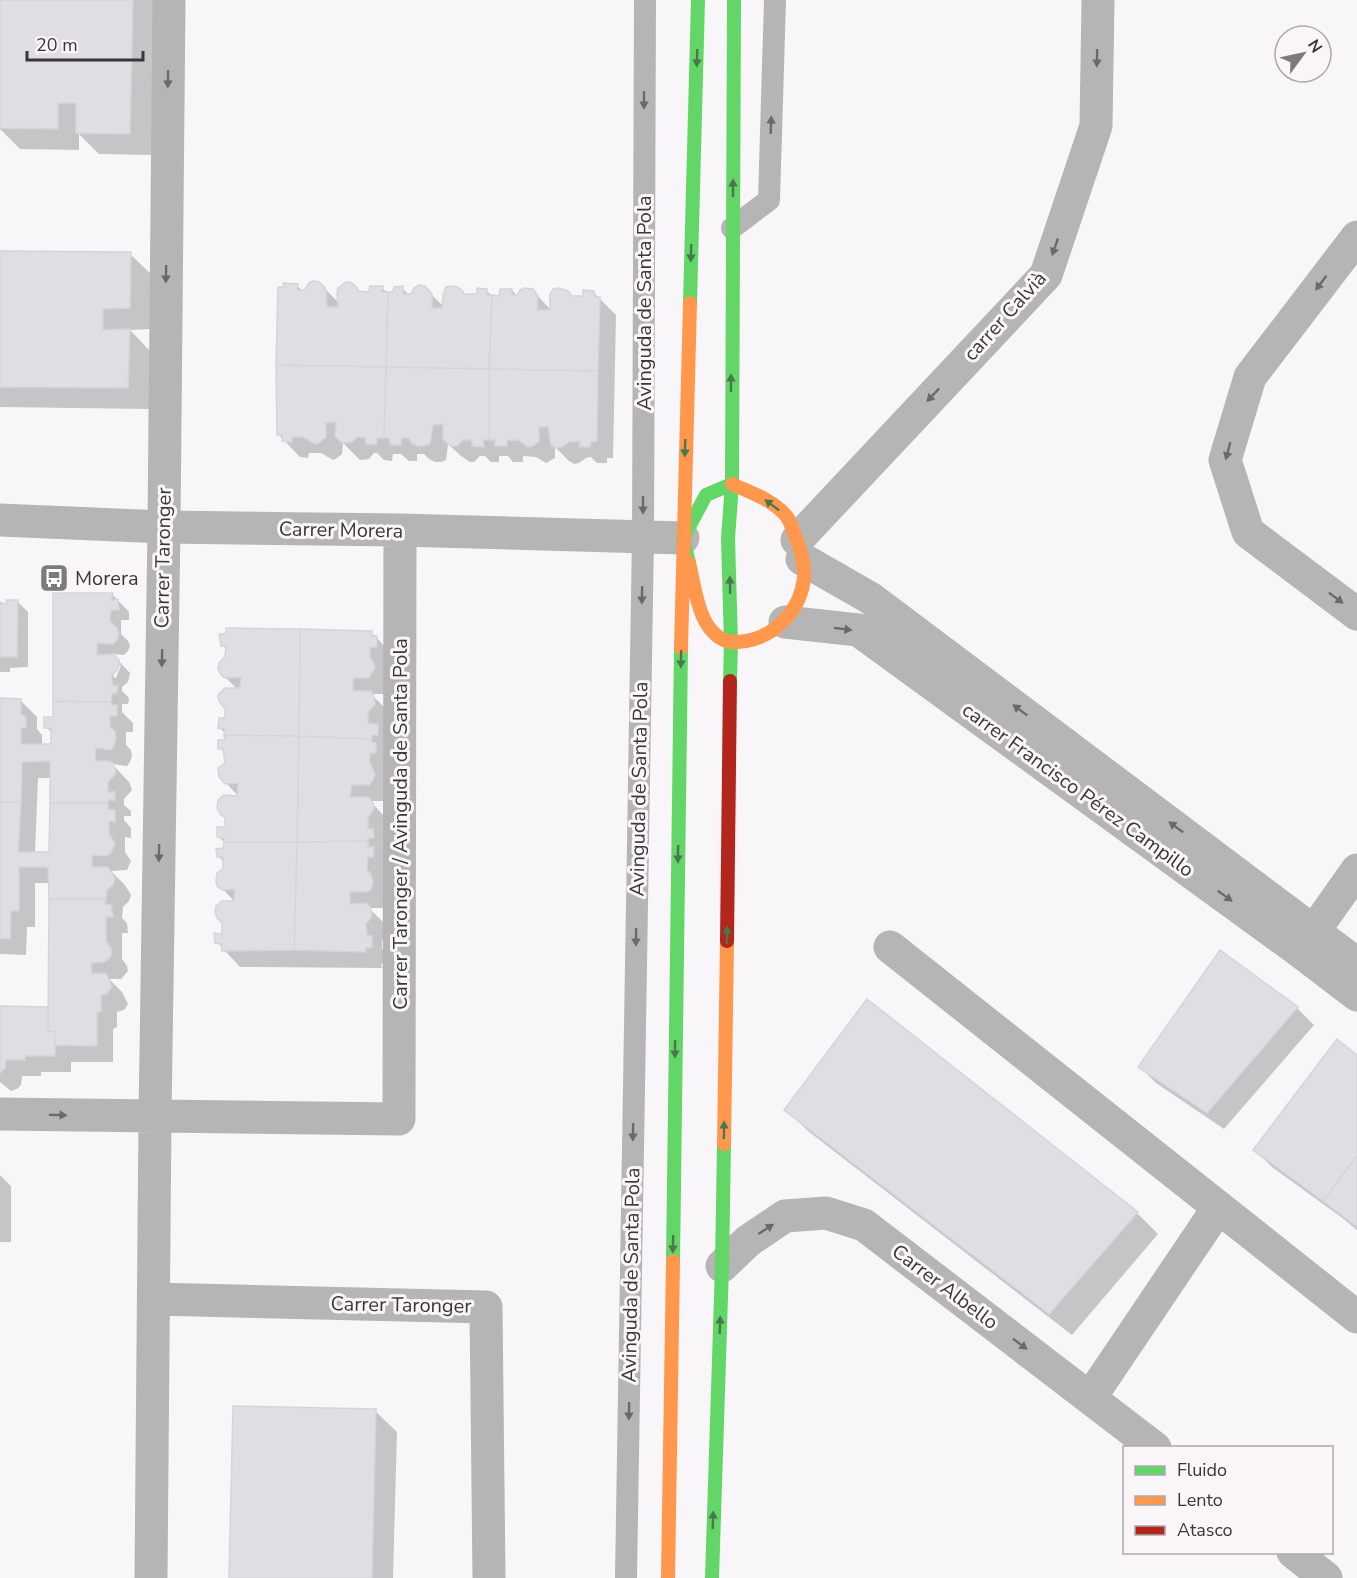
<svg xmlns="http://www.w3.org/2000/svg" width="1357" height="1578" font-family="'Nunito Sans',sans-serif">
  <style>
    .shadow { fill: #0003; fill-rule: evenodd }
    .building { fill: #e0dee3; stroke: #d6d5d6; stroke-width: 1.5 }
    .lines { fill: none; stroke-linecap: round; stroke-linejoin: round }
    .lane { stroke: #b6b5b5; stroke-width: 22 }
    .street { stroke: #b6b5b5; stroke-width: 33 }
    .fast { stroke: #63d668; stroke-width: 14 }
    .slow { stroke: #ff974d; stroke-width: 14 }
    .jam { stroke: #b3261e; stroke-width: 14 }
    .oneway { fill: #4a774c }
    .oneway2 { fill: #6b696b }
    .labels { text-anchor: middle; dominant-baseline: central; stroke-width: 6; stroke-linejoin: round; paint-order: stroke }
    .street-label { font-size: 20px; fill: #393739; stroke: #f9f5f9 }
    .poi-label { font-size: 20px; fill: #393739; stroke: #f9f5f9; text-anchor: start }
  </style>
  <rect width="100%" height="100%" fill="#f8f6f8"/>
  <path class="shadow" d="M1 0H154L152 155 99 154 79 134V150L20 149 0 129Z
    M0 253 130 254 152 275 151 329 130 330 151 352 149 409 0 407Z
    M297 285 303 292 322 286 339 303 361 293H371L382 288 388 293 395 294 402 288 410 296 425 288 444 307 466 296H478L486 290 493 297H500L512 290 518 297 532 290 551 310 574 298 585 297 594 293 616 315 613 458H607V463H597L591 457 586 458 579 463 574 464 569 461 555 447V458L546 463 536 457 523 456V462H513L508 456H499V462H491L485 456H480L474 462H470L461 456 448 444 446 460 441 462H435L429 459 424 454H417V461H409L401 454H393L392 461 384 460 377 453H374L369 459 360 460 343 443 342 454 337 458 333 460 321 453H309L308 458 300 457 278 434Z
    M112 594 129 612V620H121V634L128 641 130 646 128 651 124 655 112 654 130 673 128 682 122 687V691L129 698 128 704H122V712L133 723V732H126V745L131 750 132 756 130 762 127 766 112 764 129 782 132 790 124 799V805L131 811V816H124V820L131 828V838L125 837V852L131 861 127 870 111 871 125 885 131 895 129 901 123 907 122 918 127 923 128 933H122V959L127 966 128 971 121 979H109L122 992 128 1004 124 1010 117 1012V1027L113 1029V1062H71V1072H41V1076H22L21 1085 17 1089 11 1091 0 1082V1008H50V883H35V927H27L26 955 0 954V700H20L37 717V729L42 735V746H53V734L46 727 54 718ZM118 665H121L116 678 113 677ZM38 778H51L50 853H35Z
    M0 601 4 605 17 601 28 612V667L10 668V672H0Z
    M371 632 393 655 386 694H371L387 710 386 801H370L389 821 384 908H369L387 926 388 933 382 941V949L388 954V963L381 964 382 968 240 967 217 942 223 935 236 903 219 885 224 870V862L218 856 225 849V843L219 837 226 828 240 798 226 783 225 753 220 748 227 741 226 734 220 728 227 719 238 690 222 674 227 650 222 645Z
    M1221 952 1297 1008 1314 1025 1224 1129 1156 1083 1140 1067Z
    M1357 1056V1230L1341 1217 1272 1167 1255 1150Z
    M786 1110 1137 1213 1158 1234 1072 1335 808 1131Z
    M0 1175 11 1186V1242H0Z
    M375 1411 397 1432 393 1578H231Z"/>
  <path class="building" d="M0 0H133L130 134 76 133V103H58V129L0 128Z
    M0 251 131 252 130 308 103 309V330L130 329 128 388 0 387Z
    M314 281 319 282 323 285 326 290 327 307H338L337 292 338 288 346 282H350L355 285 359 291 369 292 370 286H383L382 292H388L386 367 276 365 278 287H284L283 283 298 284 297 290H304L310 282Z
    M419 285 425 286 432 294V308H442L443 295 446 287 453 286 457 287 462 290 464 294H477V288L487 289V295H492L489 369 386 367 388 292H393L394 287 403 286V294H411L414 288Z
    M524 288 533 289 538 296 537 310H550V294L553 289 558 288 568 291 572 296H583V290L594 291 595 297H600L598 371 489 369 492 295 499 296 500 289H512V295H517L520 290Z
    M276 365 386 367 384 438H377L376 445 366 444 365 438 357 437 352 442 342 443 335 436 336 422 326 423V437L320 442 315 444 303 437H292V442L282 441 283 435H277Z
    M386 367 489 369V440H483L484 447 472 446V440H463L457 446H452L443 440V424L433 425 430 444 423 446H417L411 443 409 438H401V445H391L389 438H384Z
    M489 369 598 371 597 441 591 442 590 447H579L580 441 569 442 562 447 556 448 551 445 548 427H539V441L533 446 528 447 518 440H507V446H495V440H489Z
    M53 593H113L111 600 118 599 119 610H111L110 621 117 628 119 634 117 640 113 644 97 643V655L113 654 119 660V665L117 670 111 676 113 686 118 685 117 693 112 694 111 702 53 701Z
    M6 600H18L17 657H0V603L7 604Z
    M226 628 300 629 299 736 224 735 225 729 218 728 219 718H225V709L219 701 218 695 225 688H240L241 677 225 678 221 675 218 669 219 663 225 656 226 646H221L219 634H226Z
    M300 629 372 631V636H377V647H370V657L374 663 375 668 369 678H353V691H371L374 697 375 704 368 712V723L378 724V735H372V739L299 736Z
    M0 698 21 699V715L26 716V728H21V744H51V728H44V717H53V701L111 702V705H117V716H110V727L115 731 116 739 114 745 111 750 96 748 95 761H109L113 763 116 773 108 782V792H115V800H108V803H50V761L22 762 21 802H0Z
    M224 735 299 736 297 842H224V838L217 837V827H225V817L221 815 217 808 218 800 224 795 237 796 238 783 225 784 219 777 218 768 225 763 223 749H218V740H225Z
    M299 736 372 739 371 742 376 743V753H370V763L375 774 373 780 369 785H352L350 797H368L373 803 374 809 368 817V829H373L374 838 368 839V841L297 842Z
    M0 802H21L18 852H49L50 803H108V809L115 810V822L109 821V834L115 844 112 851 110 854 106 856 92 855V867H108L115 878 113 885 107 890 106 899H49L48 867H19V911H11L10 939 0 938Z
    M368 841V847H374L373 857H368L367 870 371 874 373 882 371 890 367 892H350V904L366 903 371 908 372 916 366 924 367 936H372V947L366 948V952L294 950 297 842Z
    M224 842H297L294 950 222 951 221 944 215 943 214 933 222 934V923L217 918 215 912 216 906 222 901H234L235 889 222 890 217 886 216 881 217 873 223 869V857H217L216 849 223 848Z
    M49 899H106L105 904 111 905 113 917H106V941L111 948 112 954 109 959 104 962 91 963 92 974 106 973 112 987 107 994 101 995V1011L97 1013V1046L55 1045V1032L48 1031Z
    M1220 950 1298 1007 1207 1113 1138 1067Z
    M867 999 1138 1212 1049 1314 784 1110Z
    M0 1006 48 1007V1031L55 1032V1056H25V1060H6L5 1068 0 1073Z
    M1337 1039 1357 1055V1156L1323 1201 1253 1150Z
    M1357 1156V1227L1323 1201Z
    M233 1406 376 1409 372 1578H229Z"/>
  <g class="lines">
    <path class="lane" d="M732 228 769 200 775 0
      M626 1578 643 536 645 0"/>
    <path class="street" d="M1357 237 1250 377 1225 460 1248 532 1357 614
      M0 520 164 527 400 530 683 538
      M797 540 1046 275 1096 126 1098 0
      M802 559 870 598 1357 964
      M785 622 858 630 1298 950 1357 995
      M890 947 1357 1317
      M1300 948 1314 931 1357 870
      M0 1114 399 1119 400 530
      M722 1266 748 1241 785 1216 826 1213 864 1225 1155 1448
      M154 1299 486 1307 489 1578
      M1090 1398 1218 1208
      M1293 1552 1326 1578
      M151 1578 155 1117 164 527 169 0"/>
    <path class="fast" d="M690 303 698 0
      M689 563 683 538 706 495 732 484
      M730 681 731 643 728 538 732 484 734 0
      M673 1261 681 648
      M712 1578 722 1266 724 1144"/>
    <path class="slow" d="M689 563C694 583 698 618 713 632 723 643 733 643 746 641 776 636 801 609 804 578 805 564 800 546 794 533 792 528 790 521 787 517 774 500 751 493 732 484
      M681 648 690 303
      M724 1144 727 941
      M668 1578 673 1261"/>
    <path class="jam" d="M727 941 730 681"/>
  </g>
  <defs><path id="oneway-solid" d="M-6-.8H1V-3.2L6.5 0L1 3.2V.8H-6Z" transform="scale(1.5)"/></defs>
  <g class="oneway">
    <use href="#oneway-solid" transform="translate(697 58) rotate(92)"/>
    <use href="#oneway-solid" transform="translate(733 188) rotate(-90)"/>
    <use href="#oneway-solid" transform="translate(691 253) rotate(92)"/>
    <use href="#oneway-solid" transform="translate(731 383) rotate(-90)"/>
    <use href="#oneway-solid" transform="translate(685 448) rotate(92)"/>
    <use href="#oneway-solid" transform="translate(772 505) rotate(-143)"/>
    <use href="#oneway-solid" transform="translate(730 585) rotate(-91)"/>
    <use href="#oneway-solid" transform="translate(681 659) rotate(91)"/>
    <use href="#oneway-solid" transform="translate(678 854) rotate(91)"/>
    <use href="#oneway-solid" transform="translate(727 935) rotate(-89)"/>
    <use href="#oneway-solid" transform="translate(675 1049) rotate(91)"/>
    <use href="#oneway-solid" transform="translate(724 1130) rotate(-89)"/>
    <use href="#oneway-solid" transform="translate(673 1244) rotate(91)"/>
    <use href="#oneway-solid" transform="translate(720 1325) rotate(-88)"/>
    <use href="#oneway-solid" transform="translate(713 1520) rotate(-88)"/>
  </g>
  <g class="oneway2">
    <use href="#oneway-solid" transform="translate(1097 58) rotate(91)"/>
    <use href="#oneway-solid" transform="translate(168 79) rotate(91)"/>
    <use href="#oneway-solid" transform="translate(644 100) rotate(90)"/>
    <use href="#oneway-solid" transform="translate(771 125) rotate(-88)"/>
    <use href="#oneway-solid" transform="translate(1055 247) rotate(109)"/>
    <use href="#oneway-solid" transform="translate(166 274) rotate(91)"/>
    <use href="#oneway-solid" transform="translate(1321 283) rotate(127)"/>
    <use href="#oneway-solid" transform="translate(933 395) rotate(133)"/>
    <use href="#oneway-solid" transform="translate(1228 451) rotate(105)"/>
    <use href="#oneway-solid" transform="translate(643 505) rotate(90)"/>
    <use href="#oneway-solid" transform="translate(642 595) rotate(91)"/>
    <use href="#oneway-solid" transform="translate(1336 598) rotate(37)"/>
    <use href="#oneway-solid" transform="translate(843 629) rotate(7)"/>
    <use href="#oneway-solid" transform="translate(162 658) rotate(91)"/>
    <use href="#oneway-solid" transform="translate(1020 710) rotate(-143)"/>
    <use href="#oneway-solid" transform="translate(1176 827) rotate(-143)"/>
    <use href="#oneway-solid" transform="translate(159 853) rotate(91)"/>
    <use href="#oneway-solid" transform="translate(1225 896) rotate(36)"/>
    <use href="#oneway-solid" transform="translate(636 937) rotate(91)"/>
    <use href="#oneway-solid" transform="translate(58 1115) rotate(1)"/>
    <use href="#oneway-solid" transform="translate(633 1132) rotate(91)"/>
    <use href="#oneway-solid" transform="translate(766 1229) rotate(-33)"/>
    <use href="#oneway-solid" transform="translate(1020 1344) rotate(37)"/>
    <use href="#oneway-solid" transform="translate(629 1411) rotate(91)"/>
  </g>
  <defs>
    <g id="bus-square" transform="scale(1.5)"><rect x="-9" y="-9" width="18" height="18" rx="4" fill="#7c7a7c" stroke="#f9f5f9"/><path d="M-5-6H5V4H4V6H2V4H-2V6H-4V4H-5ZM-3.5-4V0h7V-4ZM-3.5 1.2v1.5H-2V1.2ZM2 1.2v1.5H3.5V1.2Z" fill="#fff"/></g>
  </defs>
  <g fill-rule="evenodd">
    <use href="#bus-square" x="54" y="578"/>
  </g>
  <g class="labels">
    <g class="street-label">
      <text transform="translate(644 303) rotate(-90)">Avinguda de Santa Pola</text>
      <text transform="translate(1005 316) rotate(-48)">carrer Calvià</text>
      <text transform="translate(341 530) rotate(1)">Carrer Morera</text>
      <text transform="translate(163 558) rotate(-89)">Carrer Taronger</text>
      <text transform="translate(639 789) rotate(-89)">Avinguda de Santa Pola</text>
      <text transform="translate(1078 790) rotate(36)">carrer Francisco Pérez Campillo</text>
      <text transform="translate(400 824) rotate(-90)">Carrer Taronger / Avinguda de Santa Pola</text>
      <text transform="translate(631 1275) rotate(-89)">Avinguda de Santa Pola</text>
      <text transform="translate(945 1287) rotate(37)">Carrer Albello</text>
      <text transform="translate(401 1305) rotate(1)">Carrer Taronger</text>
    </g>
    <g class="poi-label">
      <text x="75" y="578">Morera</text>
    </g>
  </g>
  <rect x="1123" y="1446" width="210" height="108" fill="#f9f5f9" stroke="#aca9ac" stroke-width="1.5"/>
  <rect x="1135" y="1466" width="30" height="9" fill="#63d668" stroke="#aca9ac" stroke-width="1.5"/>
  <text x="1177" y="1476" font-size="18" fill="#393739">Fluido</text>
  <rect x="1135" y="1496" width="30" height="9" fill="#ff974d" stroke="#aca9ac" stroke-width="1.5"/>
  <text x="1177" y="1506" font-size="18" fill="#393739">Lento</text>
  <rect x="1135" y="1526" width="30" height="9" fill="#b3261e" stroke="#aca9ac" stroke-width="1.5"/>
  <text x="1177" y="1536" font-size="18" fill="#393739">Atasco</text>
  <g transform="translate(1303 54) rotate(57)"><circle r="28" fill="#f9f5f9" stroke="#aca9ac" stroke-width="1.5"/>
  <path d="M0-4.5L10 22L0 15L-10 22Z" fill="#7c7a7c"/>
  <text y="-9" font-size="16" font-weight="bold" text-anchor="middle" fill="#393739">N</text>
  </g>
  <path d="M27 51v9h116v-9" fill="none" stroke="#393739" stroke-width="3"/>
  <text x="36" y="51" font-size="18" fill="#393739" stroke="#f9f5f9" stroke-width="4.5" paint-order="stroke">20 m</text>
</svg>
